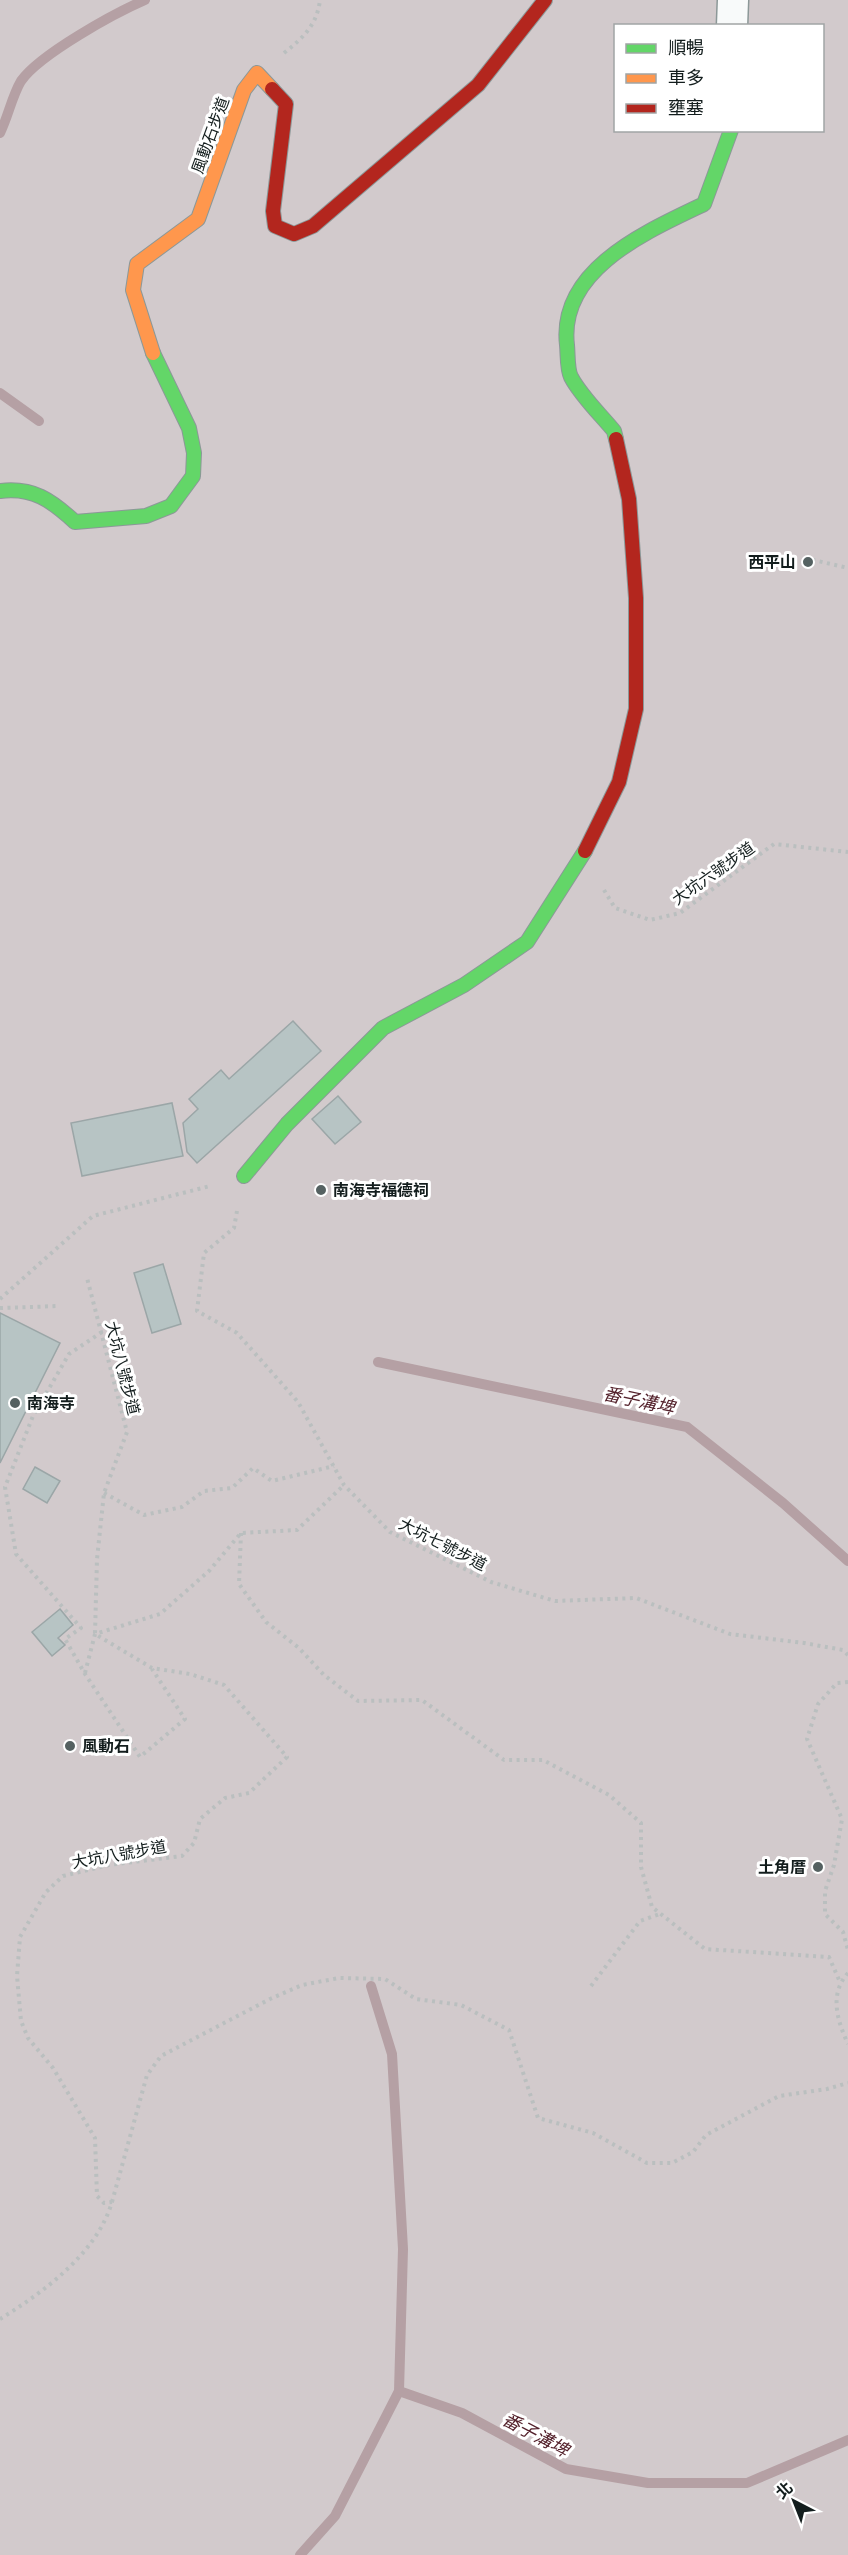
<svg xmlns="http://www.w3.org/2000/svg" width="848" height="2555" font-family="'Noto Serif','Noto Sans TC',serif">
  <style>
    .green { fill: #d2cacc; fill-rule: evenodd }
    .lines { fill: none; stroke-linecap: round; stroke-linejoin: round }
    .stream { stroke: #b5a0a4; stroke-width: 10 }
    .building { fill: #b7c4c4; stroke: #9ba6a7; stroke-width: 1.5 }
    .street-casing { stroke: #8c9898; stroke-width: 33 }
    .fast-casing { stroke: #8c9898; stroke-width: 16 }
    .slow-casing { stroke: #8c9898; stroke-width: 16 }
    .jam-casing { stroke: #8c9898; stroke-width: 16 }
    .path { stroke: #babfbf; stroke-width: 4; stroke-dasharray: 3 4.5; stroke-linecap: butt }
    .street { stroke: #f8fafa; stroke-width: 30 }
    .fast { stroke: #63d668; stroke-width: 14 }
    .slow { stroke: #ff974d; stroke-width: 14 }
    .jam { stroke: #b3261e; stroke-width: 14 }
    .poi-dot { fill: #556161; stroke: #fff; stroke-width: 2 }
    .labels { text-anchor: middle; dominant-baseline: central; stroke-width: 6; stroke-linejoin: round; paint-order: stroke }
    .street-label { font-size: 16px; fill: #131d1d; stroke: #fff }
    .poi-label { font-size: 16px; font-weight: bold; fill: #131d1d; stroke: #fff; text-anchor: start }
    .water-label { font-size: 18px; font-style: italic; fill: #54222c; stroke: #fff }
  </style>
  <rect width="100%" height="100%" fill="#cfdedf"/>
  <path class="green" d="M0 0H848V2555H0ZM616 26H822V130H616Z"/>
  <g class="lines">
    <path class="stream" d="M0 133C8 117 12 96 21 81 40 54 115 13 145 0
      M0 393 39 421
      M378 1362 687 1427 783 1503 848 1561
      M371 1986 392 2054 403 2249 399 2391
      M300 2555 335 2516 399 2391 462 2413 566 2469 648 2483H747L848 2440"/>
  </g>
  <path class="building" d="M293 1021 321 1051 197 1163 187 1152 183 1123 198 1109 189 1099 221 1070 229 1079Z
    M338 1096 361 1122 335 1144 312 1119Z
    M172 1103 183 1156 82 1176 71 1123Z
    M163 1264 181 1324 152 1333 134 1273Z
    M0 1313 60 1343 0 1463Z
    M35 1467 60 1481 47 1503 23 1489Z
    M60 1609 73 1625 58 1638 65 1645 52 1656 32 1632Z"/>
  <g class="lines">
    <g class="street-casing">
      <path id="street" d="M732 26 733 0"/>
    </g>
    <g class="fast-casing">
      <path id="fast" d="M616 439 614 431C600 414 581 396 571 377 567 369 568 355 567 345 558 269 648 231 704 204L731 130
        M0 491C33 487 51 500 75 522L146 516 171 506 193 476 194 453 189 428 153 353
        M244 1176 287 1124 383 1028 464 985 527 942 585 851"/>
    </g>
    <g class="slow-casing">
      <path id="slow" d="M153 353 133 290 137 264 198 219 244 90 257 73 272 89"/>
    </g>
    <g class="jam-casing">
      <path id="jam" d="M272 89 286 104 273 211 275 226 294 234 313 226 478 85 545 0
        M585 851 619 782 636 709V598L629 499 616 439"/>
    </g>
    <path class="path" d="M284 53C303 38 317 25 320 0
      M805 558 848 568
      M604 890 615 908 650 920 680 913 774 844 848 852
      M237 1211 234 1228 204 1253 197 1311 237 1333 298 1402 344 1485 390 1532 491 1582 555 1601 636 1598 730 1634 804 1643 843 1650 848 1655
      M0 1299 93 1216 210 1186
      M0 1308 59 1306
      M102 1332 69 1354 33 1416 5 1487 16 1554 81 1628 65 1639 85 1674 140 1757 185 1719 152 1669
      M104 1493 144 1515 182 1507 204 1491 232 1488 253 1468 272 1481 334 1466
      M241 1533 239 1584 266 1622 299 1648 324 1675 358 1701 422 1700 504 1760H543L609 1795 641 1823V1867L652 1907 705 1949 829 1957 840 1982
      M85 1673 95 1634 160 1614 209 1571 241 1533 297 1530 344 1485
      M848 1682 837 1683 818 1704 807 1739 842 1819 834 1865 825 1891V1914L843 1932 848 1950
      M848 1973C829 1994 837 2020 848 2044
      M591 1986 640 1921 660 1914
      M112 2202 147 2075 161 2056 270 1999 302 1985 339 1978 385 1979 416 1999 461 2005 509 2030 538 2118 593 2133 647 2163H672L693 2152 706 2135 779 2096 827 2089 848 2083
      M0 2319C44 2292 97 2253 112 2202L104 2203 97 2196 95 2138 53 2068 28 2038 21 2021 17 1976 20 1937 46 1892 63 1876 109 1865 182 1856 194 1843 200 1819 225 1798 249 1793 287 1757 224 1685 190 1674 152 1668 95 1634 97 1559 104 1493 127 1432 87 1278"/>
    <use href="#street" class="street"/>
    <use href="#fast" class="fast"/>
    <use href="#slow" class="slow"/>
    <use href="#jam" class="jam"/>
  </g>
  <g class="poi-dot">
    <circle cx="808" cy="562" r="6"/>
    <circle cx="321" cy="1190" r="6"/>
    <circle cx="15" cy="1403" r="6"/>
    <circle cx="70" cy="1746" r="6"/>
    <circle cx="818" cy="1867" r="6"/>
  </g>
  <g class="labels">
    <g class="street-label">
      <text transform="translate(210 135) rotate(-70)">風動石步道</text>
      <text transform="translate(713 873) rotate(-35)">大坑六號步道</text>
      <text transform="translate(123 1368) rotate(76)">大坑八號步道</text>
      <text transform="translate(443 1544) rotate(27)">大坑七號步道</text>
      <text transform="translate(119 1854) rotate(-10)">大坑八號步道</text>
    </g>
    <g class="poi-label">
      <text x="796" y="562" text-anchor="end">西平山</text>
      <text x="333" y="1190">南海寺福德祠</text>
      <text x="27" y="1403">南海寺</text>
      <text x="82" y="1746">風動石</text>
      <text x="806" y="1867" text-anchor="end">土角厝</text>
    </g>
    <g class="water-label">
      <text transform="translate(639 1400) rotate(12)">番子溝埤</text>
      <text transform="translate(536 2434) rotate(28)">番子溝埤</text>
    </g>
  </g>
  <rect x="614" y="24" width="210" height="108" fill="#ffffff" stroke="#a1a5a5" stroke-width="1.5"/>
  <rect x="626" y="44" width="30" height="9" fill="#63d668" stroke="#a1a5a5" stroke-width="1.5"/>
  <text x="668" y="54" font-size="18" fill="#131d1d">順暢</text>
  <rect x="626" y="74" width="30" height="9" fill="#ff974d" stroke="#a1a5a5" stroke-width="1.5"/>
  <text x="668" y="84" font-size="18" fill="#131d1d">車多</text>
  <rect x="626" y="104" width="30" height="9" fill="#b3261e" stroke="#a1a5a5" stroke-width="1.5"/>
  <text x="668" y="114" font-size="18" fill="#131d1d">壅塞</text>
  <g transform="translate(794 2501) rotate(318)" stroke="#ffffff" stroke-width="4.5" paint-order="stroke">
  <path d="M0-4.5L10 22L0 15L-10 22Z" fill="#131d1d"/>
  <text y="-9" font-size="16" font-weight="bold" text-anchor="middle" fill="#131d1d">北</text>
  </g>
</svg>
